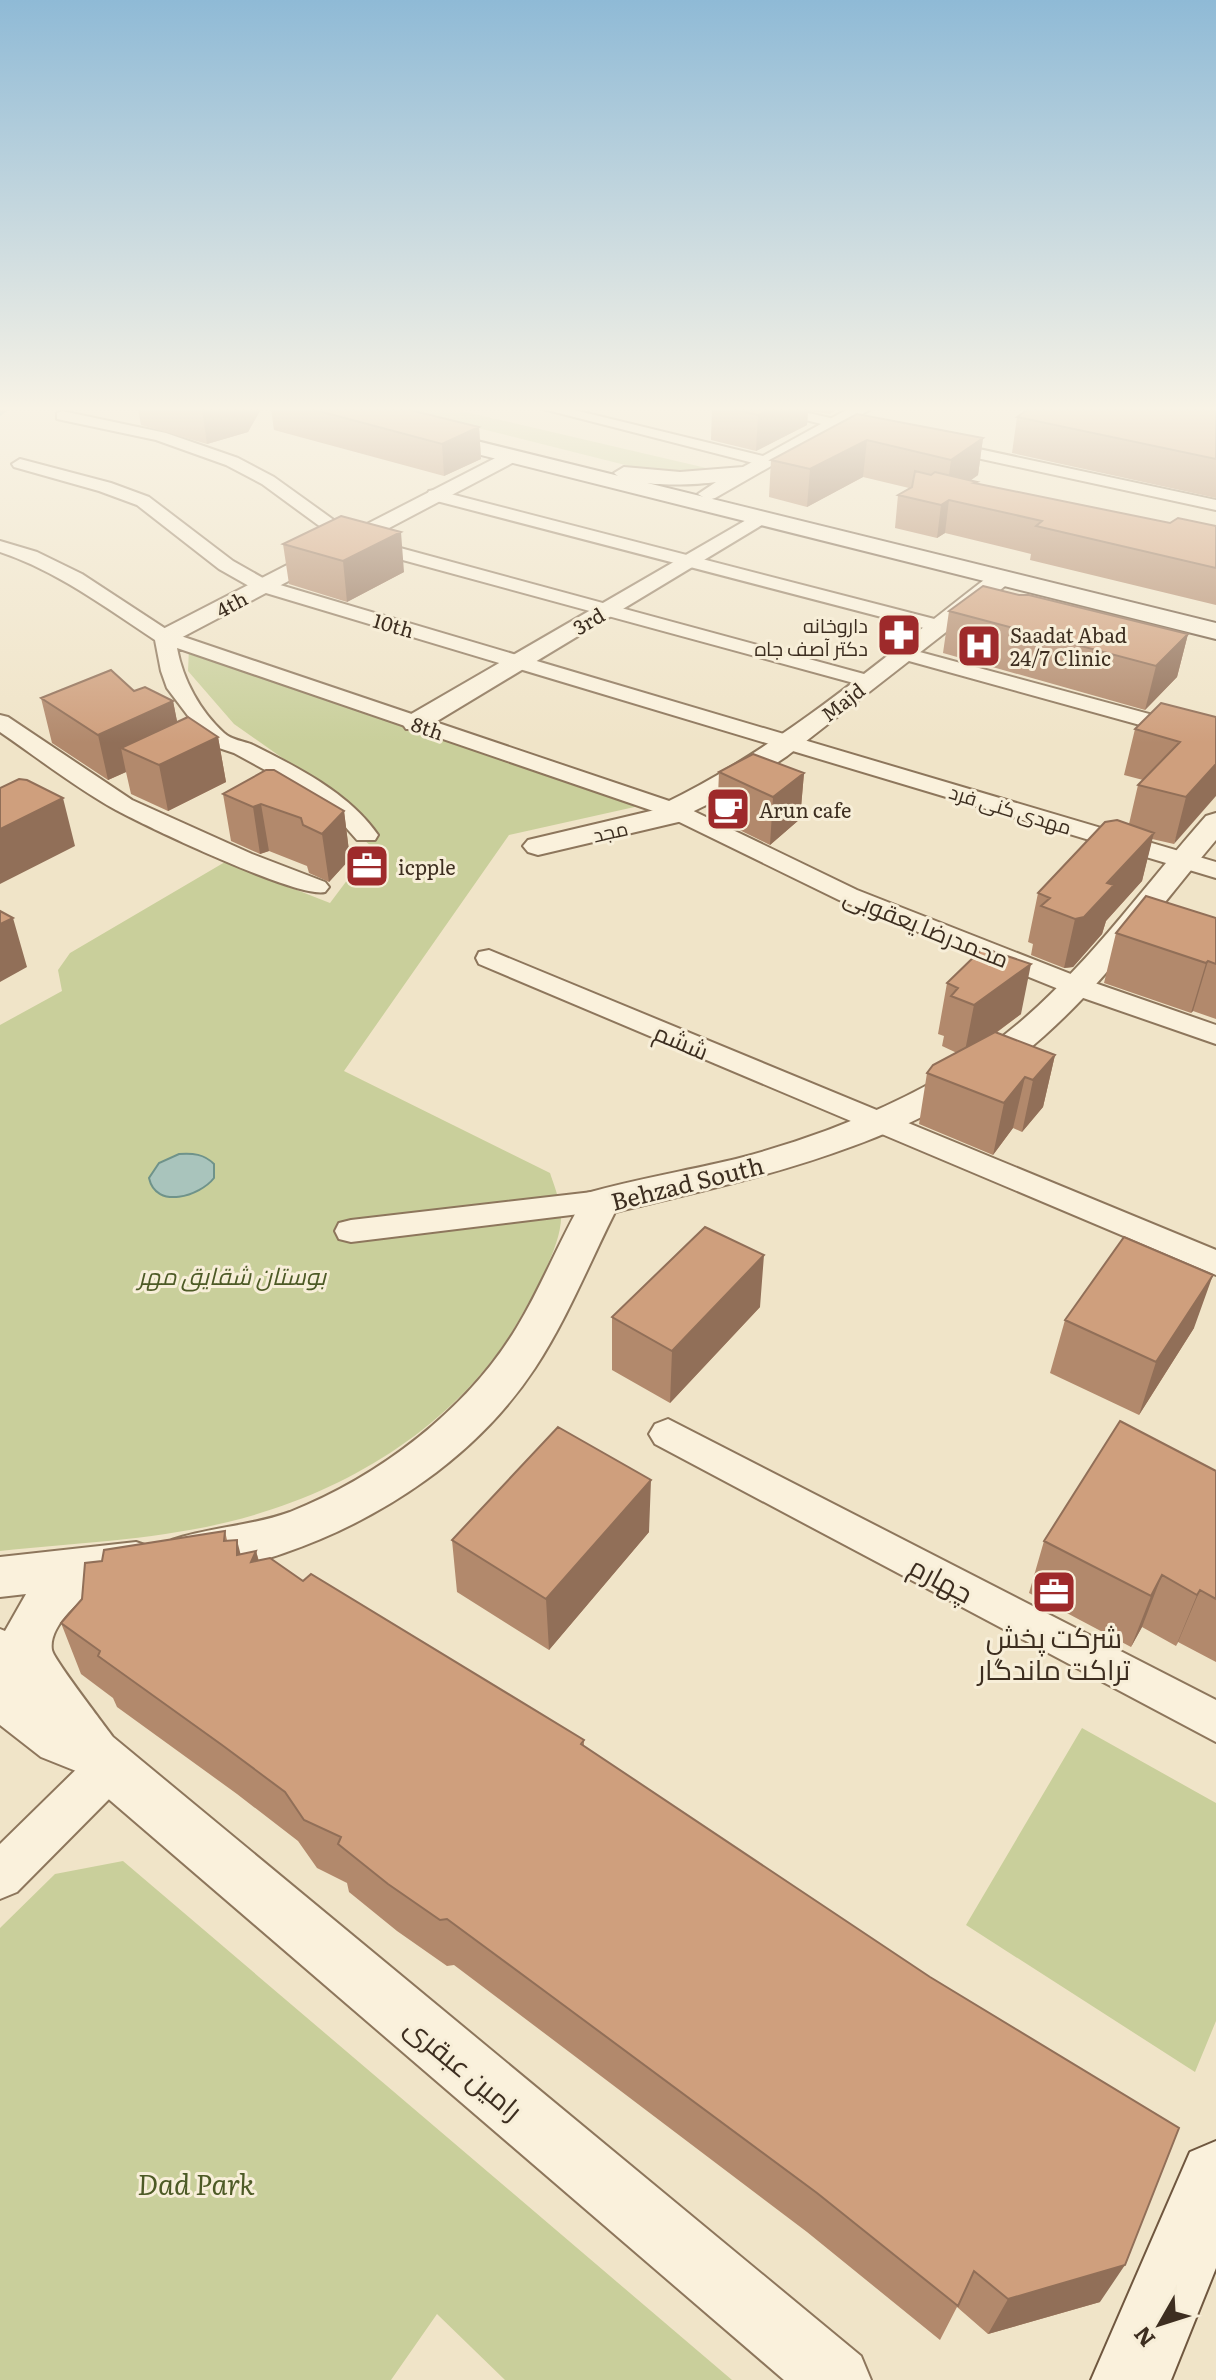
<svg xmlns="http://www.w3.org/2000/svg" width="1216" height="2380" font-family="Literata,Cairo,serif">
  <style>
    .green { fill: #c9cf9b }
    .water { fill: #a9c4bc; stroke: #6f938a; stroke-width: 2 }
    .lines { fill: none; stroke-linecap: round; stroke-linejoin: round }
    .stream { stroke: #6f938a; stroke-width: 5 }
    .minor-casing { stroke: #8d765c; stroke-width: 4 }
    .tertiary-casing { stroke: #8d765c; stroke-width: 4 }
    .secondary-casing { stroke: #6f573f; stroke-width: 4 }
    .minor { fill: #faf1dc; fill-rule: evenodd }
    .tertiary { fill: #faf1dc; fill-rule: evenodd }
    .secondary { fill: #faf1dc; fill-rule: evenodd }
    .wall { fill: #b2896c }
    .shaded-wall { fill: #916f58 }
    .building { fill: #cf9f7d; stroke: #916f58; stroke-width: 2 }
    .labels { text-anchor: middle; dominant-baseline: central; stroke-width: 6; stroke-linejoin: round; paint-order: stroke }
    .far-street-label { font-size: 20px; fill: #3d2e20; stroke: #f7eed8 }
    .far-poi-label { font-size: 20px; fill: #3d2e20; stroke: #f7eed8; text-anchor: start }
    .street-label { font-size: 24px; fill: #3d2e20; stroke: #f7eed8 }
    .park-label { font-size: 24px; font-style: italic; fill: #4d5a26; stroke: #f7eed8 }
    .near-street-label { font-size: 28px; fill: #3d2e20; stroke: #f7eed8 }
    .near-poi-label { font-size: 28px; fill: #3d2e20; stroke: #f7eed8 }
    .near-park-label { font-size: 28px; font-style: italic; fill: #4d5a26; stroke: #f7eed8 }
  </style>
  <rect width="100%" height="100%" fill="#f0e4c8"/>
  <path class="green" d="M402 409H453L715 470 669 476Z
    M189 648 639 806 509 835 344 1071 550 1173C554 1185 560 1200 561 1214 563 1244 533 1294 519 1320 459 1425 345 1494 228 1522 154 1540 76 1543 0 1551V1025L62 991 58 970 70 953 225 862 330 903 372 847 364 840 365 816 234 724 188 671Z
    M1082 1728 1216 1803V2021L1195 2072 966 1925Z
    M123 1861 732 2380H505L437 2314 391 2380H0V1928L55 1874Z"/>
  <path class="water" d="M179 1154C193 1153 204 1154 214 1164V1178C200 1196 156 1210 149 1178L159 1163Z"/>
  <g class="lines">
    <path class="stream" d="M0 413 6 409"/>
    <g class="minor-casing">
      <path id="minor" d="M543 409H570L771 458 773 461 765 466Z
        M762 409H791L874 428 877 431 869 436Z
        M62 411 166 433 238 458 274 477 356 536 875 677 878 681 868 687 861 685 344 544 262 484 226 465 156 440 57 419V413Z
        M937 440 1216 500V510L931 448 929 445Z
        M20 459 111 483 149 497 233 561 270 582 1216 862V878L256 590 219 569 137 505 99 491 14 467 12 464Z
        M435 490 946 622 949 626 939 632 429 499 427 495 429 491Z
        M0 541 37 552 82 574 172 633 681 805 857 890 1086 980 1216 1025V1044L1066 992 839 900 665 815 177 648C183 680 200 711 224 733 231 740 244 741 253 745 297 767 349 793 378 835L375 840H357L334 814 291 784 234 753 210 745 167 688 161 671 155 640C105 607 57 571 0 552Z
        M916 651 1216 732V746L909 661 906 657 909 653Z
        M0 715 8 717 132 800 252 854 325 882 329 887 325 892C298 899 148 827 116 810 76 788 38 758 0 732Z
        M489 950 1216 1250V1275L479 964 476 958 479 952Z
        M601 1191 612 1194 617 1202 612 1210 351 1242 339 1239 335 1231 339 1223 351 1220Z
        M668 1419 1216 1700V1742L655 1444 649 1434 655 1424Z
        M110 1746 126 1752 132 1767 126 1782 17 1892 0 1899V1844L94 1752Z"/>
    </g>
    <g class="tertiary-casing">
      <path id="tertiary" d="M848 409H871L715 498 708 500 698 494 716 482C695 485 628 488 614 473L624 467 680 472 743 467Z
        M509 451 519 457 516 461 173 642H157L153 637 157 632Z
        M760 512 770 518 767 522 424 729H406L402 723 406 717Z
        M1001 571 1012 578 1009 583 787 756 735 791 694 811 691 819 538 855 528 852 523 846 528 840 659 809 663 804C784 746 887 654 993 573Z
        M1216 813V840C1160 906 1109 978 1044 1036 926 1142 765 1176 615 1212 589 1264 567 1319 535 1368 477 1456 383 1519 284 1553 252 1564 205 1579 172 1568L165 1554 172 1540C210 1527 252 1526 290 1512 380 1476 467 1410 517 1327 543 1284 561 1236 587 1193 636 1179 686 1171 736 1159 835 1133 940 1090 1019 1023 1090 963 1145 885 1206 816Z
        M136 1542 153 1548 160 1562 153 1576C138 1581 110 1581 98 1588 80 1599 48 1627 52 1650 54 1660 103 1723 113 1737L861 2356 871 2380H784L76 1771 41 1757 0 1725V1629L5 1631 26 1594 0 1597V1557Z"/>
    </g>
    <g class="secondary-casing">
      <path id="secondary" d="M310 409H347L1216 623V639L313 413Z
        M1216 2141V2268L1171 2380H1091L1190 2152Z"/>
    </g>
    <use href="#minor" class="minor"/>
    <use href="#tertiary" class="tertiary"/>
    <use href="#secondary" class="secondary"/>
  </g>
  <path class="wall" d="M138 409H261L248 432 207 444 141 425Z
    M271 409H406L479 427 481 459 444 476 274 430Z
    M712 409H838L830 414 808 411 807 425 756 451 711 440Z
    M1216 409V498L1012 453 1017 417Z
    M857 414 983 438 978 475 971 480 977 482V484L1170 523 1216 526V605L1030 560 1031 554 945 533 937 538 895 528 898 495 909 488 863 477 807 507 769 497 771 460Z
    M283 544 404 572 347 602 289 584Z
    M1019 595 1188 634 1177 677 1145 710 943 653 949 611Z
    M134 691 173 701 177 722 218 737 226 782 168 811 131 794 126 772 108 780 52 743 41 698Z
    M1216 717 1174 844 1152 839 1142 881 1106 921 1102 934 1073 967 1064 968 1031 955 1033 944 1028 942 1038 893 1129 824 1138 785 1143 780 1124 775 1135 729Z
    M719 772 804 773 800 819 770 845 717 819Z
    M223 794 344 811 350 859 329 882 309 873 307 866 269 851 260 854 231 841Z
    M1216 918V1019L1193 1011 1191 1013 1104 983 1116 933Z
    M947 983 1021 1014 996 1033 1055 1055 1043 1107 1022 1132 1013 1128 993 1155 919 1124 927 1073 957 1053 942 1046 944 1036 938 1034Z
    M760 1307 670 1403 612 1370V1317Z
    M1065 1320 1194 1328 1139 1415 1050 1373Z
    M1216 1471V1662L1178 1642 1176 1646 1142 1627 1131 1647 1029 1593 1044 1541Z
    M225 1531 227 1540 241 1555 256 1551 259 1561 303 1581 584 1740V1746L1100 2302 988 2334 957 2307 940 2340 807 2232 560 2045 454 1965 447 1966 397 1931 349 1892 347 1883 317 1868 298 1841 237 1794 117 1707 113 1698 81 1674 61 1623 82 1599 102 1561Z
    M649 1532 549 1650 457 1592 452 1540Z"/>
  <path class="shaded-wall" d="M202 409H261L248 432 207 444Z
    M771 409H808L807 425 756 451 758 415Z
    M479 427 481 459 444 476 442 444Z
    M983 438 978 475 946 498 951 460Z
    M867 440 863 477 807 507 810 469Z
    M949 500 945 533 937 538 941 505Z
    M401 532 404 572 347 602 343 561Z
    M1188 634 1177 677 1145 710 1156 666Z
    M173 701 182 746 121 748 126 772 108 780 98 735Z
    M218 737 226 782 168 811 159 765Z
    M1216 764V796L1174 844 1186 797Z
    M804 773 800 819 770 845 773 797Z
    M63 798 75 846 0 884V829Z
    M261 804 269 851 260 854 253 807Z
    M344 811 350 859 329 882 322 834Z
    M1154 833 1142 881 1106 921 1102 934 1073 967 1064 968 1075 919Z
    M13 918 27 967 0 982V924Z
    M1208 961 1193 1011 1191 1013 1206 963Z
    M1031 964 1021 1014 964 1056 974 1005Z
    M1055 1055 1043 1107 1022 1132 1033 1080Z
    M1025 1077 1013 1128 993 1155 1004 1103Z
    M764 1255 760 1307 670 1403 672 1351Z
    M1213 1275 1194 1328 1139 1415 1156 1362Z
    M651 1480 649 1532 549 1650 546 1599Z
    M237 1540 250 1592 237 1555Z
    M256 1551 269 1603 251 1562Z
    M1162 1575 1142 1627 1131 1647 1151 1596Z
    M1200 1590 1178 1642 1176 1646 1197 1595Z
    M1125 2265 1100 2302 988 2334 1008 2299Z"/>
  <path class="building" d="M311 409H406L479 427 442 444Z
    M733 409H771L758 415Z
    M1029 409H1216V459L1017 417Z
    M857 414 983 438 951 460 867 440 810 469 771 460Z
    M915 471 931 475 935 472 977 482 974 483 1170 523 1178 518 1216 526V568L1036 526 1042 521 949 500 941 505 898 495 912 487Z
    M341 516 401 532 343 561 283 544Z
    M983 586 1019 595H1029L1188 634 1156 666 949 611Z
    M111 670 134 691 145 687 173 701 98 735 41 698Z
    M1161 703 1216 717V764L1186 797 1138 785 1180 742 1135 729Z
    M188 717 218 737 159 765 121 748Z
    M753 754 804 773 773 797 719 772Z
    M266 770H274L344 811 322 834 303 825 301 818 261 804 253 807 223 794Z
    M19 779 27 780 63 798 0 829V788Z
    M1117 820 1154 833 1107 883 1114 885 1084 917 1075 919 1041 906 1050 898 1038 893 1105 822Z
    M1146 896 1216 918V964L1208 961 1206 963 1116 933Z
    M0 911 13 918 0 924Z
    M989 950 1031 964 974 1005 951 996 958 988 947 983 980 951Z
    M995 1032 1055 1055 1033 1080 1025 1077 1004 1103 927 1073 933 1065Z
    M705 1227 764 1255 672 1351 612 1317Z
    M1124 1237 1213 1275 1156 1362 1065 1320Z
    M1120 1421 1216 1471V1599L1200 1590 1197 1595 1162 1575 1151 1596 1044 1541Z
    M558 1427 651 1480 546 1599 452 1540Z
    M225 1531 224 1541 237 1540V1555L256 1551 251 1562 270 1558 303 1581 311 1574 584 1740 581 1744 930 1977 1179 2128 1125 2265 1008 2299 974 2271 958 2306 817 2193 558 2001 447 1919 440 1920 388 1884 338 1844 341 1837 304 1820 285 1792 222 1745 98 1656 100 1651 61 1623 82 1599 85 1563 102 1561 104 1550Z"/>
  <linearGradient id="sky" x2="0" y2="1"><stop stop-color="#8fbad6"/><stop offset="0.55" stop-color="#f8f3e6"/><stop offset="1" stop-color="#f8f3e6" stop-opacity="0"/></linearGradient>
  <rect width="1216" height="743" fill="url(#sky)"/>
  <defs>
    <g id="pharmacy-square" transform="scale(2.3)"><rect x="-9" y="-9" width="18" height="18" rx="4" fill="#9e2a2b" stroke="#f7eed8"/><path d="M-2-6h4v4h4v4h-4v4h-4v-4h-4v-4h4Z" fill="#fff"/></g>
    <g id="hospital-square" transform="scale(2.3)"><rect x="-9" y="-9" width="18" height="18" rx="4" fill="#9e2a2b" stroke="#f7eed8"/><path d="M-5-5h3v3.5h4V-5h3V5h-3V1.5h-4V5h-3Z" fill="#fff"/></g>
    <g id="cafe-square" transform="scale(2.3)"><rect x="-9" y="-9" width="18" height="18" rx="4" fill="#9e2a2b" stroke="#f7eed8"/><path d="M-5.5-4.5H6V0H3Q3 3.5 0 3.5H-2.5Q-5.5 3.5-5.5 0ZM3-3.2v2h1.7v-2ZM-6 4.5H4V6H-6Z" fill="#fff"/></g>
    <g id="office-square" transform="scale(2.3)"><rect x="-9" y="-9" width="18" height="18" rx="4" fill="#9e2a2b" stroke="#f7eed8"/><path d="M-6-3h4V-5.5h4V-3h4V5H-6ZM-1-4.5V-3h2v-1.5ZM-6 0V1H6V0Z" fill="#fff"/></g>
  </defs>
  <g fill-rule="evenodd">
    <use href="#pharmacy-square" x="899" y="635"/>
    <use href="#hospital-square" x="979" y="646"/>
    <use href="#cafe-square" x="728" y="809"/>
    <use href="#office-square" x="367" y="866"/>
    <use href="#office-square" x="1054" y="1592"/>
  </g>
  <g class="labels">
    <g class="far-street-label">
      <text transform="translate(231 603) rotate(-28)">4th</text>
      <text transform="translate(588 620) rotate(-31)">3rd</text>
      <text transform="translate(394 624) rotate(16)">10th</text>
      <text transform="translate(842 701) rotate(-38)">Majd</text>
      <text transform="translate(428 727) rotate(19)">8th</text>
      <text transform="translate(1011 808) rotate(17)">مهدی کنی فرد</text>
      <text transform="translate(610 830) rotate(-13)">مجد</text>
    </g>
    <g class="far-poi-label">
      <text x="868" y="624" text-anchor="end">داروخانه<tspan x="868" dy="23">دکتر آصف جاه</tspan></text>
      <text x="1010" y="634">Saadat Abad<tspan x="1010" dy="23">24/7 Clinic</tspan></text>
      <text x="759" y="809">Arun cafe</text>
      <text x="398" y="866">icpple</text>
    </g>
    <g class="street-label">
      <text transform="translate(927 926) rotate(22)">محمدرضا یعقوبی</text>
      <text transform="translate(682 1040) rotate(23)">ششم</text>
      <text transform="translate(687 1182) rotate(-14)">Behzad South</text>
    </g>
    <g class="park-label">
      <text x="232" y="1274">بوستان شقایق مهر</text>
    </g>
    <g class="near-street-label">
      <text transform="translate(942 1578) rotate(28)">چهارم</text>
      <text transform="translate(465 2067) rotate(40)">رامین عبقری</text>
    </g>
    <g class="near-poi-label">
      <text x="1054" y="1636">شرکت پخش<tspan x="1054" dy="32">تراکت ماندگار</tspan></text>
    </g>
    <g class="near-park-label">
      <text x="196" y="2183">Dad Park</text>
    </g>
  </g>
  <g transform="translate(1160 2324) rotate(231)" stroke="#f7eed8" stroke-width="6" paint-order="stroke">
  <path d="M0-6L14 30L0 20L-14 30Z" fill="#3d2e20"/>
  <text y="-12" font-size="22" font-weight="bold" text-anchor="middle" fill="#3d2e20">N</text>
  </g>
</svg>
